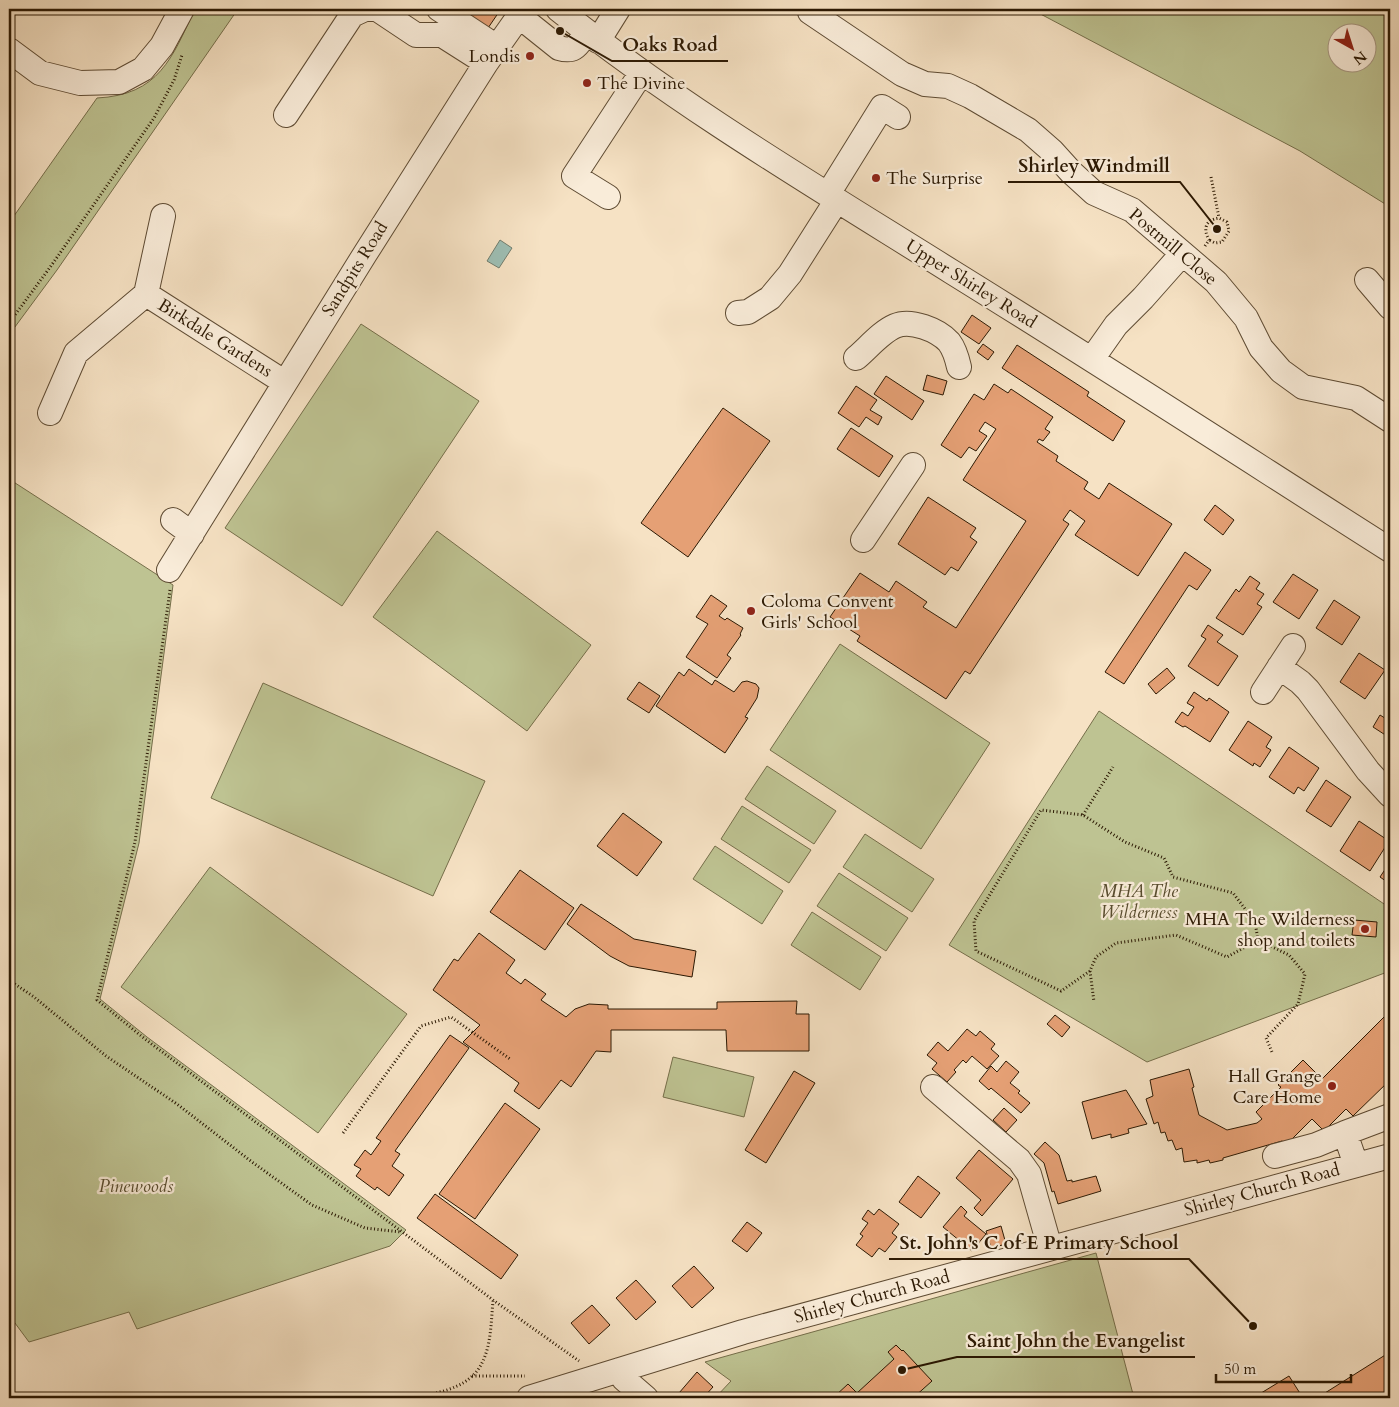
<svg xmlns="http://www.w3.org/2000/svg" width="1399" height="1407" font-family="Cardo,serif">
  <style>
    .green { fill: #bec392; stroke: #756e4a; fill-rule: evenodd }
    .water { fill: #9dbeb3; stroke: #707c6d }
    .building { fill: #e5a075; stroke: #2c1903 }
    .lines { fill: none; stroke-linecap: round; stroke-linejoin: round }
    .minor-casing { stroke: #5e4b33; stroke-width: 26 }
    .path { stroke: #2c1903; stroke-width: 3; stroke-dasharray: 1 2.5; stroke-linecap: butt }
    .minor { stroke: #f9ecd9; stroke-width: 24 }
    .poi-dot { fill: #8f2418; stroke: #f9ecd9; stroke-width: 2 }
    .labels { text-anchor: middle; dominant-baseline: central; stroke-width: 4.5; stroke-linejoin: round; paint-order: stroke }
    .poi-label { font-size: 18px; fill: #2c1903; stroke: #f9ecd9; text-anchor: end }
    .street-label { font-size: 18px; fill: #2c1903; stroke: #f9ecd9 }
    .park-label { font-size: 18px; font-style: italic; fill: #584c2e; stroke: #f9ecd9 }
    .leader { fill: none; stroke: #2c1903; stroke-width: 2 }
    .callout-dot { fill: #2c1903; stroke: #f9ecd9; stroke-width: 2 }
    .callout-label { font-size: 19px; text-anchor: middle; font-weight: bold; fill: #2c1903; stroke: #f9ecd9; stroke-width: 4.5; stroke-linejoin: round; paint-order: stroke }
  </style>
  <rect width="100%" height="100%" fill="#f6e2c4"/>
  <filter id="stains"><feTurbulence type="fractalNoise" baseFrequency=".004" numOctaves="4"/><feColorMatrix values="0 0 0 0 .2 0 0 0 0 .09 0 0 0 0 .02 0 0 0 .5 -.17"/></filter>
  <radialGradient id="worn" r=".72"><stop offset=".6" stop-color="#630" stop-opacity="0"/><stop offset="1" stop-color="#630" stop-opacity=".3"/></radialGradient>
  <path class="green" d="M195 9H238L57 270 9 335V223L97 98C159 95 172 58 195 9Z
    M1031 9H1390V207L1300 151ZM1336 32H1366V62H1336Z
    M361 324 479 401 342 606 225 528Z
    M9 479 173 585 139 843 100 999 147 1037 406 1230 390 1246 137 1329 129 1312 29 1342 9 1315Z
    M437 531 591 645 527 731 373 617Z
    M840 644 990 743 921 849 770 750Z
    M263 683 485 781 433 896 211 798Z
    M1099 711 1390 908V971L1147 1062 949 945Z
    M767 766 836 811 814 844 745 799Z
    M742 806 811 850 789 883 721 839Z
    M865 834 934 879 912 912 843 867Z
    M715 846 783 891 762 924 693 879Z
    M210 867 407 1014 318 1133 121 987Z
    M839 873 908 918 886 951 817 906Z
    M812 912 881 957 860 990 791 945Z
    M673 1057 754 1077 744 1117 663 1097Z
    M1096 1253 1134 1398H715L731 1381 705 1362Z"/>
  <path class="water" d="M500 240 512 248 499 268 487 261Z"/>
  <path class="building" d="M459 9H501L488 28Z
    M972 315 991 328 979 344 961 332Z
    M983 344 994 352 988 360 977 352Z
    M1017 345 1089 392 1087 396 1125 421 1113 441 1002 368Z
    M927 375 947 381 943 395 923 390Z
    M886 376 924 401 912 420 874 394Z
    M994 384 1008 393 1011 389 1053 417 1045 429 1050 432 1043 441 1039 439 1037 442 1058 456 1056 461 1088 482 1084 489 1099 499 1109 483 1172 524 1138 576 1075 535 1085 521 1070 510 1063 520 1069 524 970 674 965 671 946 699 857 641 860 636 830 617 860 573 889 592 896 581 927 602 923 607 956 628 1026 521 963 480 996 429 985 422 979 431 987 436 976 451 969 447 961 458 941 445 974 394 984 400Z
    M856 386 877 400 870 410 882 417 878 425 866 417 859 427 838 413Z
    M723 408 770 441 688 557 641 523Z
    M851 428 893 456 879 477 837 449Z
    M928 497 976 528 970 537 977 542 958 571 951 567 945 575 898 544Z
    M1215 505 1234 520 1223 535 1204 520Z
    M1185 552 1211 570 1197 590 1189 585 1124 684 1105 672Z
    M1293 574 1318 590 1299 619 1273 602Z
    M1250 576 1260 583 1256 589 1264 594 1257 604 1262 607 1243 635 1216 618 1236 589 1239 592Z
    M711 595 727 606 719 616 725 620 727 618 743 628 740 634 741 635 727 655 731 658 717 678 686 657 708 624 696 617Z
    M1334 600 1360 617 1342 645 1316 628Z
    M1208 625 1223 635 1217 642 1238 656 1218 686 1188 666 1206 639 1201 636Z
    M1359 653 1385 670 1365 699 1340 682Z
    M1167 668 1175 678 1156 694 1148 684Z
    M689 669 712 685 715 680 734 692 742 682 747 681 756 684 759 688 757 698 745 717 748 718 725 753 656 706 679 672 684 676Z
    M639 682 660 696 649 713 627 699Z
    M1194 692 1207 701 1209 698 1229 712 1210 742 1185 726 1183 727 1175 722 1182 712 1188 716 1194 707 1187 703Z
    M1380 715 1388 720 1390 716V738L1373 727Z
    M1248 721 1272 737 1266 747 1271 750 1260 767 1254 763 1253 766 1229 750Z
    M1289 747 1319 768 1304 791 1298 787 1294 794 1269 777Z
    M1326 780 1351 797 1331 827 1306 811Z
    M623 813 662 842 637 876 597 846Z
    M1359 821 1389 841 1370 871 1340 851Z
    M1390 862V884L1380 877Z
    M520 870 574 908 545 950 490 912Z
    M581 904 634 939 696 951 692 977 629 966 610 956 567 924Z
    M1354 920 1377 922 1376 937 1352 935Z
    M479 933 515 960 506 973 521 984 525 979 546 994 541 1000 566 1017 575 1009 589 1004 608 1005V1009H717V1002L797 1001 796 1014H809V1051H727L726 1030H611V1052L596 1051 571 1087 561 1080 539 1109 514 1091 519 1083 463 1042 480 1025 433 990 454 959 458 961Z
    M1390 1011V1080L1353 1116 1346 1109 1324 1131 1312 1119 1287 1144 1282 1141 1223 1158V1160L1210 1163 1209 1160 1197 1163V1160L1184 1162 1182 1148 1176 1150 1172 1140 1168 1141 1165 1132 1161 1133 1158 1122 1154 1124 1146 1099 1153 1096 1150 1080 1189 1069 1194 1087 1192 1088 1199 1115 1227 1130 1257 1123 1262 1119 1256 1112 1281 1087 1278 1085 1303 1060 1322 1079Z
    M1055 1015 1070 1027 1062 1037 1047 1024Z
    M967 1029 976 1036 980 1031 995 1044 991 1049 999 1056 987 1069 972 1056 966 1063 963 1060 954 1070 956 1072 947 1082 932 1069 937 1063 927 1055 938 1042 948 1051Z
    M450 1035 469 1048 395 1151 400 1154 392 1166 404 1175 389 1196 377 1187 375 1190 356 1176 361 1169 354 1165 365 1150 371 1155 381 1141 376 1138Z
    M1006 1061 1019 1072 1010 1083 1020 1091 1018 1093 1030 1103 1021 1113 991 1088 989 1090 979 1081 991 1066 997 1072Z
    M794 1071 815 1083 766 1163 745 1150Z
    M1126 1090 1147 1124 1128 1129 1129 1133 1111 1138V1134L1092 1139 1082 1102Z
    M505 1103 540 1129 475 1219 439 1194Z
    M1004 1108 1017 1120 1006 1132 993 1120Z
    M1045 1142 1059 1155 1067 1181 1072 1180V1182L1096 1176 1101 1191 1058 1204 1054 1191 1052 1192 1044 1163 1034 1154Z
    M979 1150 1013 1179 982 1216 974 1208 981 1200 956 1178Z
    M918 1176 940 1193 921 1218 899 1202Z
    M435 1194 518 1255 501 1279 417 1218Z
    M961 1206 967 1212 964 1216 986 1234 972 1251 943 1227Z
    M879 1209 899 1224 892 1233 897 1237 885 1252 879 1248 872 1257 856 1245 863 1236 860 1234 868 1223 862 1219 868 1210 874 1215Z
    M747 1222 762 1233 747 1252 732 1241Z
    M1001 1226 1006 1244 991 1248 986 1231Z
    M694 1266 714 1288 692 1308 672 1286Z
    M636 1280 656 1302 636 1320 616 1298Z
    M592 1305 610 1325 589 1344 571 1323Z
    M896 1345 902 1351 903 1350 932 1381 913 1398H837L835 1396 848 1384 857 1393 894 1359 888 1352Z
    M1390 1352V1392L1381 1398H1317Z
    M697 1372 713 1387 703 1398H686L679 1393Z
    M1289 1376 1303 1398H1253Z"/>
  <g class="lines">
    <g class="minor-casing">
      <path id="minor" d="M369 9H377L416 35H442L486 63
        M439 9 497 47
        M558 9C681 107 818 188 952 272 1099 363 1244 457 1390 550
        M810 12 902 74 925 84 948 86 970 96 1028 130 1052 151 1071 172 1094 193 1132 210 1216 282 1246 318 1261 348 1281 371 1303 387 1356 398 1390 420
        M519 16 559 48C576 53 578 44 587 32
        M598 41 618 9
        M9 50 40 73 80 83 119 82 143 69 162 46 182 9
        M286 115 352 15 365 9
        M828 194 882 107 898 117
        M608 197 574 176 642 72
        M1367 280 1390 307
        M146 294 163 216
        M738 313 748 312 770 298 790 274 837 200
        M856 358C868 348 881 332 895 326 911 319 938 330 949 342 955 350 957 358 959 367
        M1092 359 1116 325 1143 298 1182 254
        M50 413 76 353 146 294 284 382
        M173 520 192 534
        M863 540 913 465
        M169 570 365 254 486 63 524 9
        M1279 667 1300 682 1308 690 1368 771 1390 795
        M1263 692 1293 646
        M933 1087 1019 1160 1029 1174 1050 1248
        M1275 1156 1316 1145 1345 1133
        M1356 1165 1345 1133 1390 1116
        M619 1370 624 1379 646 1398
        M529 1398 743 1332 1390 1156"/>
    </g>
    <path class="path" d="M1211 177 1219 218
      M1205 246 1209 240C1203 229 1205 220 1219 218L1227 222 1229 231 1222 242 1215 243 1209 240
      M9 323 51 266 154 118 174 80 182 55
      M170 590 135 842 97 1000 145 1039 493 1300 579 1361
      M1083 815 1113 767
      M1258 940 1255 922 1233 893 1173 877 1164 858 1125 842 1083 815 1041 810 974 921 976 951 1061 991 1090 971 1096 957 1116 943 1176 935 1227 957 1258 940 1289 955 1305 974 1298 1004 1266 1038 1272 1052
      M1090 971 1094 1002
      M9 980 34 997 106 1056 177 1104 252 1162 312 1205 365 1228 401 1232
      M343 1133 421 1026 451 1017 510 1059
      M472 1376H525
      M416 1398C429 1394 445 1392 457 1386 492 1371 490 1333 493 1301"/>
    <use href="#minor" class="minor"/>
  </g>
  <g class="poi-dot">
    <circle cx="530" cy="56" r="5"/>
    <circle cx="587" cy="83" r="5"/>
    <circle cx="876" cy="178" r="5"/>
    <circle cx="751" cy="611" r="5"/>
    <circle cx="1365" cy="929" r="5"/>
    <circle cx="1332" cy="1086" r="5"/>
  </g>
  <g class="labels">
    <g class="poi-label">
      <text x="520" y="56">Londis</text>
      <text x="597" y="83" text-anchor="start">The Divine</text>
      <text x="886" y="178" text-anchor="start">The Surprise</text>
      <text x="761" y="601" text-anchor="start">Coloma Convent<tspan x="761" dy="21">Girls' School</tspan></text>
      <text x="1355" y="919">MHA The Wilderness<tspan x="1355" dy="21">shop and toilets</tspan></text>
      <text x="1322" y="1076">Hall Grange<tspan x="1322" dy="21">Care Home</tspan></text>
    </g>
    <g class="street-label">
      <text transform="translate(1173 247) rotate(40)">Postmill Close</text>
      <text transform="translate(355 269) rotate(-58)">Sandpits Road</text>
      <text transform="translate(971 284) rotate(32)">Upper Shirley Road</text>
      <text transform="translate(215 338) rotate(32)">Birkdale Gardens</text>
      <text transform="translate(1262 1190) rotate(-15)">Shirley Church Road</text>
      <text transform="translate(872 1297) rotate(-15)">Shirley Church Road</text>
    </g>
    <g class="park-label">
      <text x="1139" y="891">MHA The<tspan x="1139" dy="21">Wilderness</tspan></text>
      <text x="136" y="1186">Pinewoods</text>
    </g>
  </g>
  <path class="leader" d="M560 31L612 61H728M1217 229L1180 182H1008M1253 1326L1189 1259H889M902 1370L957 1357H1195"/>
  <g class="callout-dot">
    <circle cx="560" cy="31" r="5"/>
    <circle cx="1217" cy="229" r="5"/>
    <circle cx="1253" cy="1326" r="5"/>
    <circle cx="902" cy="1370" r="5"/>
  </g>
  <g class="callout-label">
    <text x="670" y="51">Oaks Road</text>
    <text x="1094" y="172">Shirley Windmill</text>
    <text x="1039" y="1249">St. John's C of E Primary School</text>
    <text x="1076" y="1347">Saint John the Evangelist</text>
  </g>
  <rect width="1399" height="1407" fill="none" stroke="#f6e2c4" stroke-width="30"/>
  <rect x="10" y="10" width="1379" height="1387" fill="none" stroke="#2c1903" stroke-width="2.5"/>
  <rect x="15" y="15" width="1369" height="1377" fill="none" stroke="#2c1903"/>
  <g transform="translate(1352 48) rotate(141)"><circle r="24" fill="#f9ecd9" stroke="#a79883"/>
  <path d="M0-4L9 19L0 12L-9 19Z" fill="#8f2418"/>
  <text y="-8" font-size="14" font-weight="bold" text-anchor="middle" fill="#2c1903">N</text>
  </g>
  <path d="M1216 1374v8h135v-8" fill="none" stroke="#2c1903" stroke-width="2.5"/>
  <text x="1224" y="1374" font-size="15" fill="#2c1903" stroke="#f9ecd9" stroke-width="4" paint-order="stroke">50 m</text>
  <rect width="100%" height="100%" filter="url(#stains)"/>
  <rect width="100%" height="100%" fill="url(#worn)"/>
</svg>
